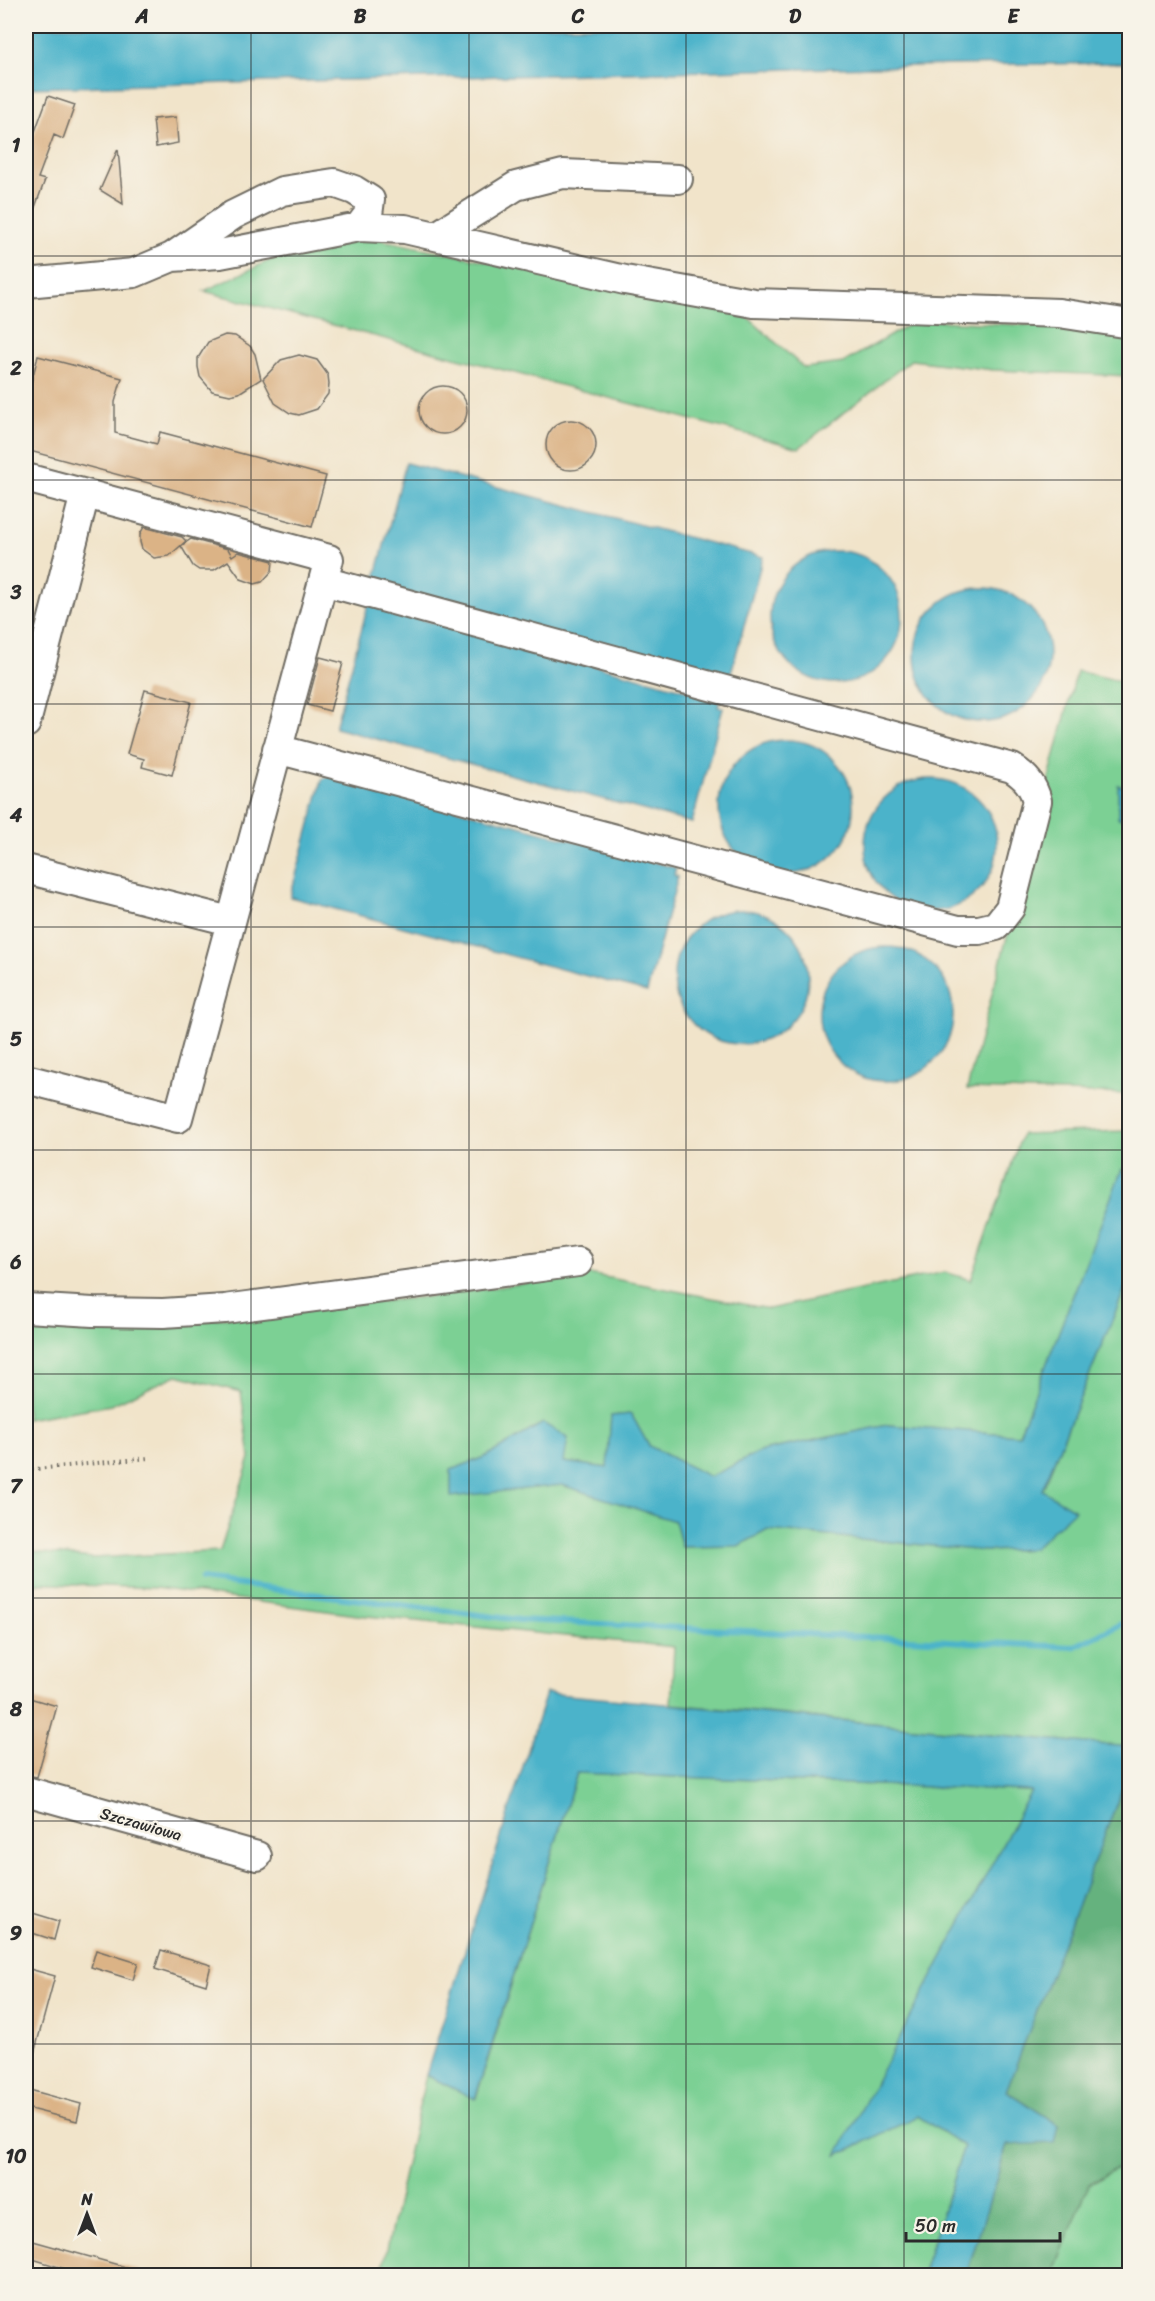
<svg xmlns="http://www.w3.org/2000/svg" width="1155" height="2301" font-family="Sriracha,sans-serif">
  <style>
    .green { fill: #7cd094; stroke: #547e60; stroke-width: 1.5 }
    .forest { fill: #65b27e; stroke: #486e54; stroke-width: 1.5 }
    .water { fill: #4cb3ca; stroke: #3c6f7a; stroke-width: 1.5 }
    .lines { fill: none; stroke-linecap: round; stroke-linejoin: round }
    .stream { stroke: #4cb3ca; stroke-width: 6 }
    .building { fill: #dbb386 }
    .minor-casing { stroke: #706c63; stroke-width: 32 }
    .path { stroke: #706c63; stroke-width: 4; stroke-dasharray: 1.5 4.5; stroke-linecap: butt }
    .minor { stroke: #fff; stroke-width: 28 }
    .grid { fill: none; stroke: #2b2b2b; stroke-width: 1.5; stroke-opacity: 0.55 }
    .labels { text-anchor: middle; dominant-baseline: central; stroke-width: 5; stroke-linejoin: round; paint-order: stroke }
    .street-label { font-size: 16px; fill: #2b2b2b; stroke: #f7f3e8 }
    .neatline { fill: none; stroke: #2b2b2b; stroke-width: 2 }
    .grid-label { font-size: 20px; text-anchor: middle; font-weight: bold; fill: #2b2b2b }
  </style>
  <rect width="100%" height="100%" fill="#f7f3e8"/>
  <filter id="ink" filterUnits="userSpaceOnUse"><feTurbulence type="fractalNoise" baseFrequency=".0167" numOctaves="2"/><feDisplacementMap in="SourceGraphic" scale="12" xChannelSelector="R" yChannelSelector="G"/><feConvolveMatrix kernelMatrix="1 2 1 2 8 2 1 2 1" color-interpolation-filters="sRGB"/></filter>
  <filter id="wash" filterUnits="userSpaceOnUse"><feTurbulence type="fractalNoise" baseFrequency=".008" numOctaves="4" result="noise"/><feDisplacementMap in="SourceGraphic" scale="24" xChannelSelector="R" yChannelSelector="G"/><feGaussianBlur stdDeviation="1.35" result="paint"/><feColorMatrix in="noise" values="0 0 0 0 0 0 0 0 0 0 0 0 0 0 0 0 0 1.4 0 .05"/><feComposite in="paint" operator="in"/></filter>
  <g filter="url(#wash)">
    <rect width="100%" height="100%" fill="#f1e4ca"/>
    <path class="green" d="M366 237 742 312 804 368 843 363 917 320 1114 329 1129 337V376L993 370 911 360 799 448 204 291 288 252Z
      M1077 671 1129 683V1094L967 1089Z
      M1129 1131V1171L1122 1170 1019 1435 888 1425 762 1451 710 1477 649 1446 631 1414 611 1416 608 1468 564 1462 543 1423 487 1456 451 1470V1496L562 1485 675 1521 682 1547 738 1546 767 1530 986 1551 1033 1549 1074 1510 1042 1491 1129 1279V1747L671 1704 674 1647 357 1615 155 1588 26 1583V1551L93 1558 220 1551 250 1458 241 1392 177 1375 111 1405 26 1419V1321L142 1326 434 1296 589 1274 769 1309 945 1272 971 1280 1022 1134Z
      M577 1773 1031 1791 838 2154 918 2116 964 2146 922 2275 381 2276 426 2075 476 2098Z
      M1129 2161V2275L1052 2276 1089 2184Z"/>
    <path class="forest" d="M1129 1771V2161L1089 2184 1052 2275 966 2276 1007 2145 1059 2125 1006 2091Z"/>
    <path class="water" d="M26 26H1129L1130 63 955 65 26 88Z
      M406 463 763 557 731 673H728L726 680 379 587 375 579Z
      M770 617a66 66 0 1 1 132 0a66 66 0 1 1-132 0Z
      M915 655a67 67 0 1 1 134 0a67 67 0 1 1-134 0Z
      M368 605 720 699 718 707 723 708 692 823 335 728Z
      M719 807a67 67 0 1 1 134 0a67 67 0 1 1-134 0Z
      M329 775 676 868 674 875 678 877 647 992 290 897 322 780Z
      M865 845a66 66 0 1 1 132 0a66 66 0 1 1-132 0Z
      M1118 785 1129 788V820L1118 818Z
      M674 977a67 67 0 1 1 134 0a67 67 0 1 1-134 0Z
      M819 1014a67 67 0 1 1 134 0a67 67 0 1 1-134 0Z
      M1122 1169 1129 1171V1279L1042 1490 1075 1510 1033 1549 986 1551 768 1530 738 1546 682 1547 675 1521 562 1485 451 1497V1470L487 1456 543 1423 568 1438 564 1462 607 1468 611 1416 631 1414 649 1446 710 1477 762 1451 888 1425 1019 1435Z
      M546 1693 1129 1747V1771L1006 2091 1059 2125 1055 2143 1007 2145 966 2275H922L964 2146 918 2116 837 2155 1031 1791 577 1773 475 2099 426 2075Z"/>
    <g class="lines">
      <path class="stream" d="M201 1580 520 1620 1073 1647 1130 1620"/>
    </g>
    <g id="blocks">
      <path class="building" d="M48 96 75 105 63 139 54 135 38 178 45 180 27 229 26 156Z
        M176 117 178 143 156 147 153 119Z
        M118 149 123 204 100 190Z
        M225 335 235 336 250 346 255 354 261 379 239 393 230 395 212 391 200 377 198 367V358L208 342Z
        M299 355 317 360 328 375 329 384 328 394 317 409 299 415 290 413 275 403 263 379 281 360Z
        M38 356 122 378 115 402V433L157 444 160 432 326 476 312 527 26 450V403Z
        M419 410a24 24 0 1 1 48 0a24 24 0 1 1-48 0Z
        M546 445a25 25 0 1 1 50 0a25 25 0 1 1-50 0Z
        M144 527 182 537 186 541 169 556 154 558 142 549 140 542V534Z
        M191 539 228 549 232 556 238 552 273 561 272 571 262 582 255 584 241 579 228 561 214 570H199L193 566 181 546Z
        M320 657 343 663 330 711 307 705Z
        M145 690 191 702 172 775 142 767 144 759 127 754Z
        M26 1697 57 1706 37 1777 26 1775Z
        M26 1911 59 1921 54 1940 26 1931Z
        M96 1950 138 1963 133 1980 91 1967Z
        M161 1950 211 1965 206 1985 155 1969Z
        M26 1968 55 1976 31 2065 26 2064Z
        M26 2089 81 2104 77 2121 26 2108Z
        M26 2239 140 2271 139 2276H88L26 2257Z"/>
    </g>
  </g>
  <g filter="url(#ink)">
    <use href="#blocks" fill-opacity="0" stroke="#706c63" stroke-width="1.5"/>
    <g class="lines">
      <g class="minor-casing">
        <path id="minor" d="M359 227 405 229 625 280 754 303 1059 313 1130 324
          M438 235 516 186 563 174 678 179
          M26 283 134 273 172 257 233 215 282 191 334 183 354 190 370 200 368 215 359 227 220 254 172 257
          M26 478 329 559 178 1118 26 1079
          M26 723 85 494
          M277 749 958 930H979L996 926 1010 908 1037 801C1033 785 1026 777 1012 768L323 581
          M26 869 230 921
          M26 1308 93 1312 163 1313 225 1309 578 1262
          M26 1791 257 1856"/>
      </g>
      <path class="path" d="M26 1470 149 1458"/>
      <use href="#minor" class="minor"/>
    </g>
  </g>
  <path class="grid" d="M251 26V2276M469 26V2276M686 26V2276M904 26V2276M26 256H1130M26 480H1130M26 704H1130M26 927H1130M26 1150H1130M26 1374H1130M26 1598H1130M26 1821H1130M26 2044H1130"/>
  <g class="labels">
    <g class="street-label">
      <text transform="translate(141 1824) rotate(16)">Szczawiowa</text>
    </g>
  </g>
  <rect width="1155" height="2301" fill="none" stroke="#f7f3e8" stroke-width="66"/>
  <g transform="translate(87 2214)" stroke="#f7f3e8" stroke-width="4.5" paint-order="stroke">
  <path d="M0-4.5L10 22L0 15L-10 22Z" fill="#2b2b2b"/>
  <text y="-9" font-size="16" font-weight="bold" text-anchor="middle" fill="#2b2b2b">N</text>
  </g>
  <path d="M906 2232v9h154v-9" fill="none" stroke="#2b2b2b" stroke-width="3"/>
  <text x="915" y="2232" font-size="18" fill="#2b2b2b" stroke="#f7f3e8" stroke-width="4.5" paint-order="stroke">50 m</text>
  <rect x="33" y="33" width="1089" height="2235" class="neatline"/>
  <g class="grid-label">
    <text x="142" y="23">A</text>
    <text x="360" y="23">B</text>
    <text x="578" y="23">C</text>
    <text x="795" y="23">D</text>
    <text x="1013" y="23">E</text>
    <text x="16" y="152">1</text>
    <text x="16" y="375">2</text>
    <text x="16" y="599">3</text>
    <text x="16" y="822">4</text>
    <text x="16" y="1046">5</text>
    <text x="16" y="1269">6</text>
    <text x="16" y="1493">7</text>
    <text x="16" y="1716">8</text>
    <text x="16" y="1940">9</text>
    <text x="16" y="2163">10</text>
  </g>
</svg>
